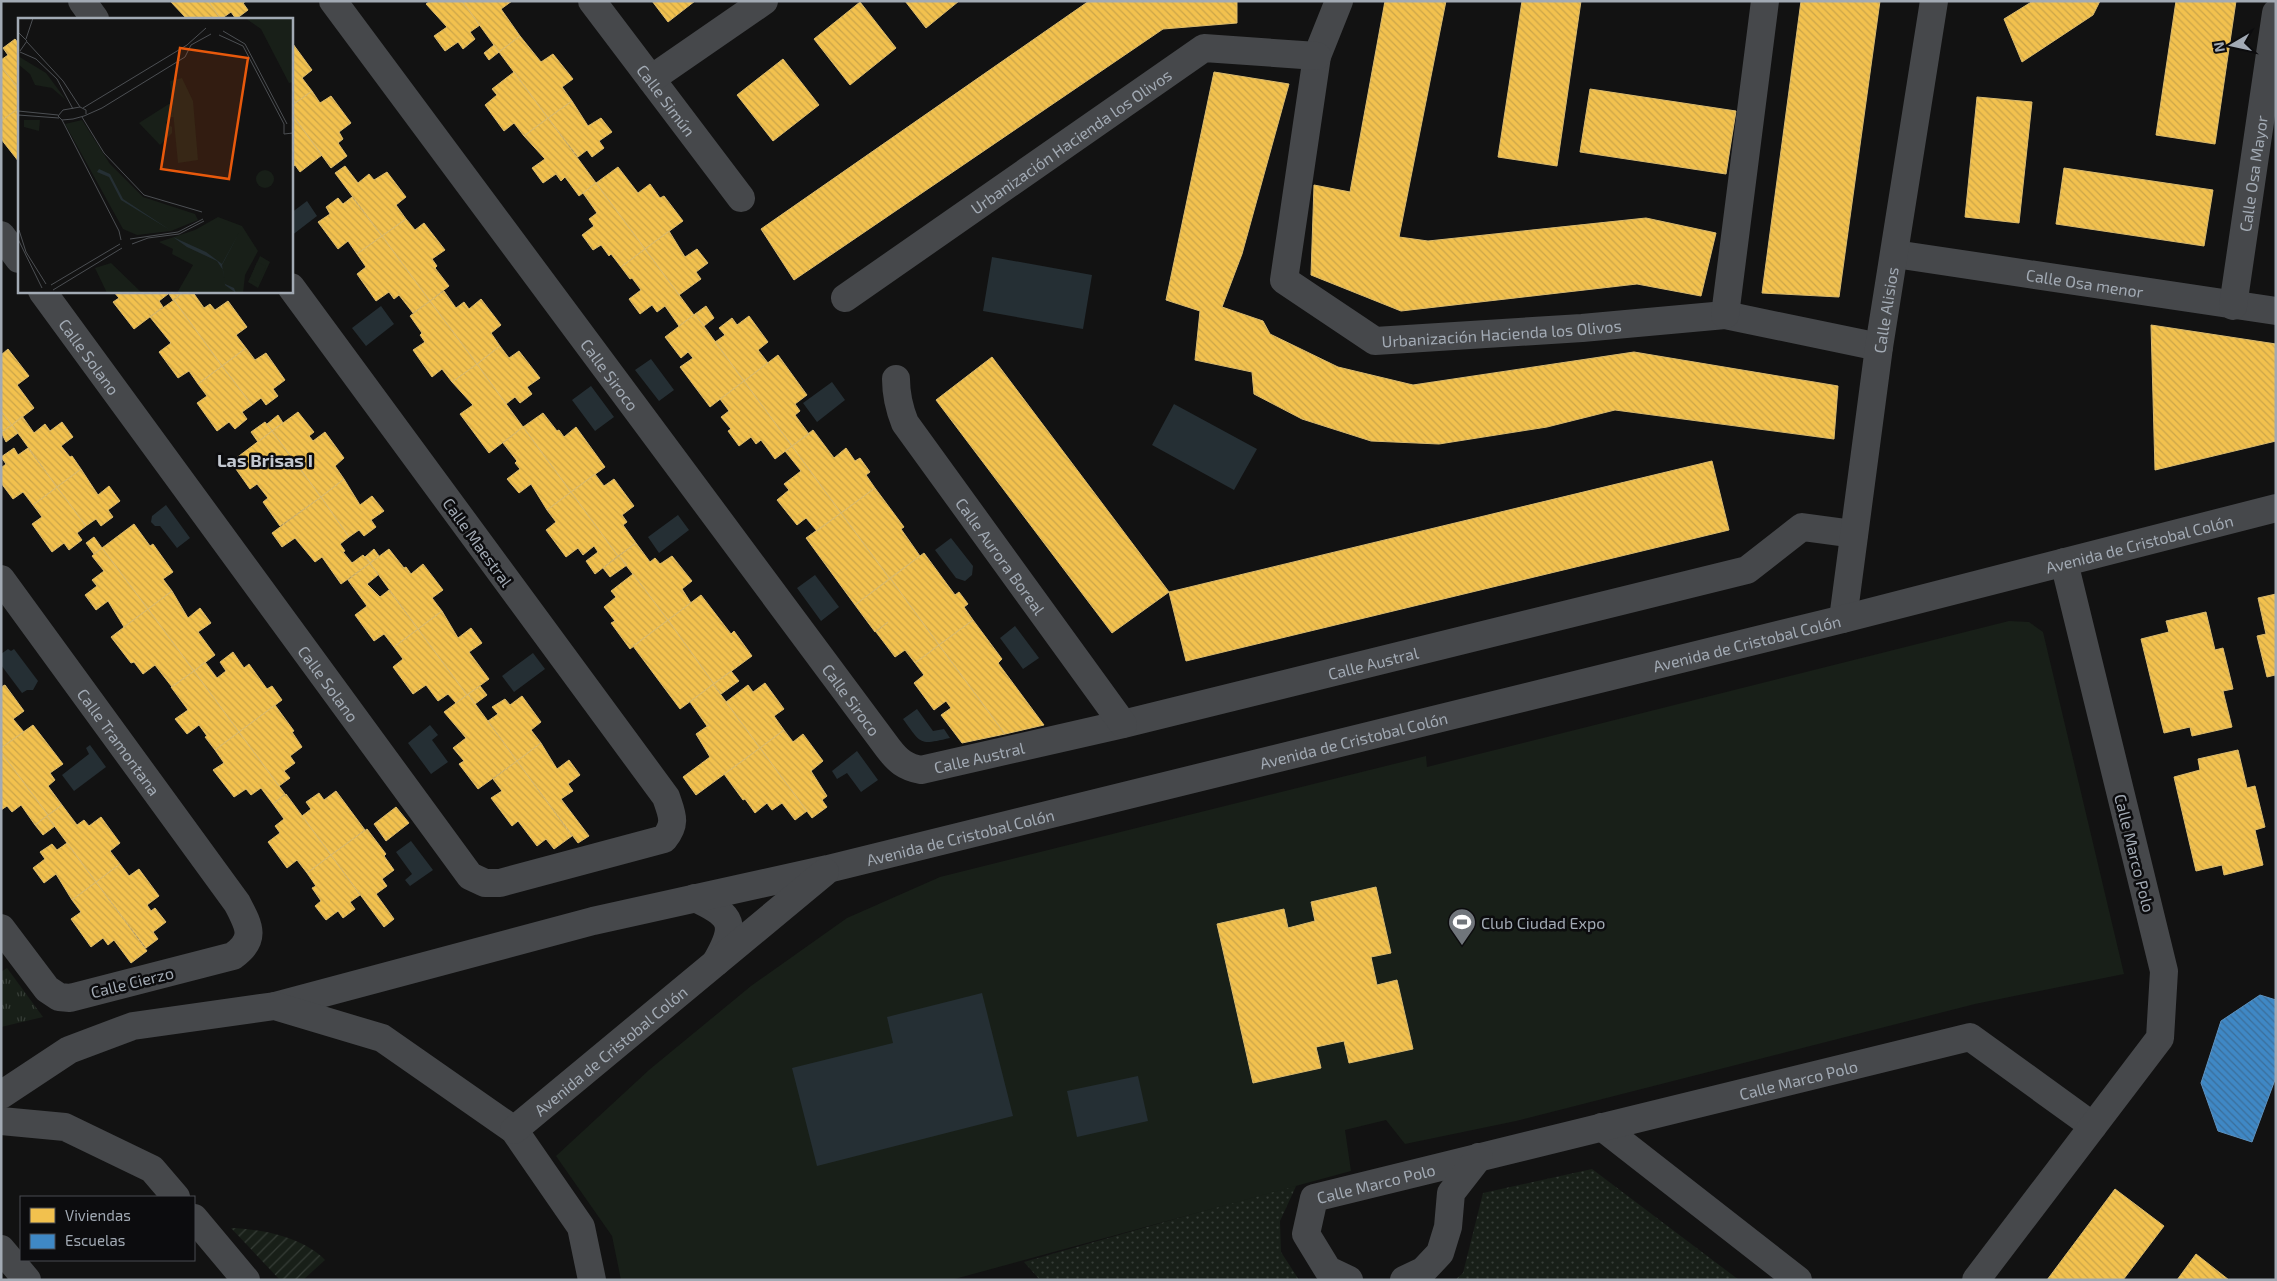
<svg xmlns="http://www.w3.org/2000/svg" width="2277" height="1281" font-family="'Exo 2',sans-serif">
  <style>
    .grass { fill: url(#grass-tufts) }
    .park { fill: url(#park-dots) }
    .garden { fill: url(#garden-furrows) }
    .pitch { fill: #181f18 }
    .water { fill: #252f34 }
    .homes { fill: url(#homes-back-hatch); stroke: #daba6d }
    .schools { fill: url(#schools-back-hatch); stroke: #5d92c0 }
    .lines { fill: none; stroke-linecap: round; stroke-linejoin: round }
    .minor { stroke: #46484b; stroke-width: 28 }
    .labels { text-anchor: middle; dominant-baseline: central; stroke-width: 5; stroke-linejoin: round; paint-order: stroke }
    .street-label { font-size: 16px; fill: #a2aab4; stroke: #0c0c0e }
    .poi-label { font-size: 16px; fill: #a2aab4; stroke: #0c0c0e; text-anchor: start }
    .neighbourhood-label { font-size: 18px; font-weight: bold; fill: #c3c8d0; stroke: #0c0c0e }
    .inset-road { fill: none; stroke: #4c4f53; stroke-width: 1 }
    .view { fill: #e8590c; fill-opacity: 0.15; stroke: #e8590c; stroke-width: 2.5 }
    .inset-edge { fill: none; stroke: #a2aab4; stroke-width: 2.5 }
  </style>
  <defs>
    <pattern id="grass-tufts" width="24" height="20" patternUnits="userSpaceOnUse" patternTransform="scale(1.25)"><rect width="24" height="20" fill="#181f18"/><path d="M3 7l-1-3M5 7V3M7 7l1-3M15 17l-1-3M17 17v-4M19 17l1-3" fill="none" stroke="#363d37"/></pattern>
    <pattern id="park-dots" width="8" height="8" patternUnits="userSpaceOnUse" patternTransform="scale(1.25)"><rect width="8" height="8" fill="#181f18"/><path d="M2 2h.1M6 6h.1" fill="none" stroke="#363d37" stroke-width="1.8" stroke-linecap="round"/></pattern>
    <pattern id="garden-furrows" width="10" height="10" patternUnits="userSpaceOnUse" patternTransform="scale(1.25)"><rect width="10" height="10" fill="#181f18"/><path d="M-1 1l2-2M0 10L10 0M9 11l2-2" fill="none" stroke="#363d37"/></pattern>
    <pattern id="homes-back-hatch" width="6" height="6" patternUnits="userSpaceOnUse" patternTransform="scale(1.25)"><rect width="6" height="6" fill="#f2c14e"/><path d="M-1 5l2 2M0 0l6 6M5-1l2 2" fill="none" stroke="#cba549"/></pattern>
    <pattern id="schools-back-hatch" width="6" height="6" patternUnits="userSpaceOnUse" patternTransform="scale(1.25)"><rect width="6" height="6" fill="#3f88c5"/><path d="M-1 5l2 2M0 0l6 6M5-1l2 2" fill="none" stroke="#3b6e9a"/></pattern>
  </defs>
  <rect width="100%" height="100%" fill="#121212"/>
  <path class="grass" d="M7 968 43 1017 1 1027V972Z"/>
  <path class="park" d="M1592 1169 1739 1280H1455L1463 1273 1483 1193Z
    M1297 1184 1280 1221 1281 1252 1299 1280H1040L1024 1262Z"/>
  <path class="garden" d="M231 1228C262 1229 303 1237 325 1260L303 1280H280Z"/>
  <path class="pitch" d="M2009 621 2029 622 2043 632 2124 974 1975 1004 1516 1121 1405 1144 1386 1120 1345 1130 1351 1171 951 1280H621L612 1236 556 1156 649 1070 751 986 847 918 940 877 1426 756 1427 767Z"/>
  <path class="water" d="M307 201 317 216 291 236V213Z
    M992 257 1092 275 1083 329 983 311Z
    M381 306 394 324 366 346 352 328Z
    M651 359 674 390 659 401 635 370Z
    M832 382 845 400 817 422 803 403Z
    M591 386 614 417 595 431 572 400Z
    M1174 404 1257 449 1234 490 1152 445Z
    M166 505 190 538 177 548 160 526H155L151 522 152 516Z
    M678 515 689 530 659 553 648 537Z
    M951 538 973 566 972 575 965 581 956 578 935 550Z
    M815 575 839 607 821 621 797 588Z
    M1015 626 1039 658 1023 669 1000 638Z
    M8 649 11 651 14 649 38 681 33 690H27L22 693 1 665V654Z
    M533 653 545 669 514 692 502 676Z
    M917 709 933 731 944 729 950 738C919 745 922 745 903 719Z
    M430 725 438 735 432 740 448 762 431 774 408 743Z
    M90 745 106 767 74 791 62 775 89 754 86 748Z
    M857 751 878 780 861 792 847 773 837 779 832 771Z
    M411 841 433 870 410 886 405 880 412 874 396 852Z
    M982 993 1013 1116 817 1166 792 1068 893 1043 887 1017Z
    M1138 1076 1148 1121 1077 1137 1067 1091Z"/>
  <path class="homes" d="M170 1H208L221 19H187Z
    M208 1H246L243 3 248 10 236 19 231 12 221 19Z
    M430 1H462L480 25 470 32 475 39 463 49 458 42 445 51 434 36 447 27 426 4Z
    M462 1H512L501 9 520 36 499 52Z
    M652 1H695L668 22Z
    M905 1H959L926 28Z
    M1089 1H1237V23L1163 29 794 280 761 229Z
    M1385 1H1446L1399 237 1428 241 1646 218 1716 233 1701 296 1637 284 1401 311 1311 275 1314 185 1350 192Z
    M1522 1H1581L1557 166 1498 157Z
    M1801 1H1880L1839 297 1762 293Z
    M2033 1H2100L2093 15 2022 62 2004 19Z
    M2176 1H2236L2215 144 2156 135Z
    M860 2 896 48 850 85 814 39Z
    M520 36 541 62 553 54 573 79 562 87 572 101 548 118 499 52Z
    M15 39 19 44V90L1 66V60L8 55 3 48Z
    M293 44 312 70 302 78 312 91 291 106Z
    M494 45 499 52 489 60 484 53Z
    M783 59 819 105 773 141 737 95Z
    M1 66 19 90V108L1 121Z
    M514 72 548 118 524 136 514 123 504 131 485 105 497 95 492 89Z
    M1214 72 1289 84 1242 254 1222 307 1263 321 1270 334 1338 367 1413 385 1634 352 1838 386 1834 439 1615 410 1547 427 1439 444 1371 441 1302 419 1254 394 1252 372 1195 360 1200 311 1166 300Z
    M1590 89 1736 111 1726 174 1580 152Z
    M312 91 320 103 331 96 351 123 339 132 343 139 338 143 347 156 331 168 291 113V106Z
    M1977 97 2032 102 2019 223 1965 217Z
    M572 101 588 126 601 118 612 132 599 141 604 148 592 157 587 150 578 157 548 118Z
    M19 108V162L1 139V121Z
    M291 113 322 155 300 172 295 165 291 168Z
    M548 118 596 183 579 196 565 177 561 181 556 174 543 183 532 168 545 159 524 136Z
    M345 166 358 183 369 174 374 180 387 172 406 197 396 205 406 219 382 236 335 173Z
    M618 167 638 193 650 184 660 198 664 196 683 221 645 249 596 183Z
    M2064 168 2213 190 2204 246 2056 224Z
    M596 183 645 249 621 267 611 254 609 256 601 245 593 250 582 235 594 226 589 219 597 213 583 193Z
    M352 197 382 236 357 254 348 241 338 249 318 222 330 214 326 207 338 198 343 204Z
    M406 219 415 230 424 223 445 250 432 259 437 266 435 268 449 286 430 301 382 236Z
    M669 231 685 257 697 249 708 263 696 272 701 279 679 295 645 249Z
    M382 236 430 301 413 313 399 295 394 299 389 292 376 301 357 274 366 267 357 254Z
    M645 249 694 315 679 326 665 306 657 312 652 305 640 314 629 299 641 290 632 278 630 279 621 267Z
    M113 291H167L168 294 159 301 163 307 134 329 113 302 119 298Z
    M167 291H185L173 300Z
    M185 291H192L204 308 210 304 215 310 228 301 247 327 236 335 246 348 222 366 174 300Z
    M444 291 456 308 464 302 469 309 481 299 501 325 491 333 500 346 477 364 430 301Z
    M174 300 222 366 198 384 189 371 178 378 159 352 171 343 150 317Z
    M430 301 477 364 452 382 442 369 432 377 413 350 425 342 420 335 422 333 410 316Z
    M706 306 714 318 704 326 695 314Z
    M695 314 744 381 710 407 680 367 693 358 688 352 681 358 665 337Z
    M749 316 768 342 758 350 768 363 744 381 715 342 725 335 719 328 732 318 737 325Z
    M2151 325 2276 344V441L2155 470Z
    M500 346 509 358 519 351 540 378 527 387 532 394 520 403 515 397 506 404 477 364Z
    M246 348 255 360 266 353 285 380 273 389 278 396 266 405 261 398 252 405 222 366Z
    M8 349 29 376 17 385 34 408 12 425 1 411V355Z
    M778 355 807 395 795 404 800 411 795 415 809 434 792 446 744 381Z
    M992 357 1169 592 1112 633 936 400Z
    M477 364 523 427 489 453 460 414 473 405 452 382Z
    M222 366 252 405 242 412 247 419 235 429 229 422 217 431 197 403 207 396 198 384Z
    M744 381 792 446 775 459 761 440 756 444 751 437 739 446 728 431 731 429 721 417 729 411 720 399Z
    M1 411 12 425 1 432Z
    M298 412 314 432 309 436 313 441 325 432 344 458 335 466 344 479 321 497 272 431Z
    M543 413 557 431 559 430 564 437 576 427 605 467 571 492 523 427Z
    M278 415 283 423 272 431 267 424Z
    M22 416 34 433 45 424 50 431 62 422 73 437 61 446 70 457 72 456 81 469 57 487 12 425Z
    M265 422 272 431 258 442 251 432Z
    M12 425 18 433 6 442 1 432Z
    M523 427 571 492 547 510 531 484 519 493 507 479 520 469 515 463 517 461 503 443Z
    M813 430 834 458 846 448 855 461 860 458 870 472 866 475 875 488 841 513 792 446Z
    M272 431 321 497 280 526 263 502 268 498 257 484 250 489 231 462Z
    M792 446 841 513 817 531 806 518 797 525 777 500 789 490 784 484 801 471 785 451Z
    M14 448 18 455 28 448 57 487 33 505 23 492 13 499 1 483V468L6 464 1 457Z
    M1712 461 1729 530 1186 661 1169 592Z
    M81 469 98 495 109 486 120 501 108 510 113 517 101 526 96 519 86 526 57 487Z
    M595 474 604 486 614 479 634 506 622 515 627 522 623 525 636 543 618 556 571 492Z
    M344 479 360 505 372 496 384 511 371 520 376 527 364 536 359 530 349 537 321 497Z
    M57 487 86 526 77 533 82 540 69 550 64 543 52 552 32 524 42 517 33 505Z
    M875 488 904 527 901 529 920 556 890 579 841 513Z
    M571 492 618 556 595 574 586 561 598 552 594 546 583 555 578 548 566 557 546 530 556 522 547 510Z
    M321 497 349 537 340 544 345 551 343 552 352 563 363 555 370 563 341 584 322 557 315 562 295 538 282 547 272 533Z
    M841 513 890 579 855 605 806 538Z
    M134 524 150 546 153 544 173 572 163 579 172 591 148 609 102 548Z
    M94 537 102 548 94 554 86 543Z
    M636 543 650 562 655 558 660 564 672 556 692 581 682 589 691 603 668 620 619 556Z
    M102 548 148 609 124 627 108 601 96 610 85 595 97 586 92 580 104 571 92 556Z
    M374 549 379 556 370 563 365 557Z
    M389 549 404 568 406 567 411 574 423 564 443 590 432 598 442 611 418 629 370 563Z
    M924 553 955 595 959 592 968 604 964 607 973 620 939 645 890 578Z
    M619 556 627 565 610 577 603 568Z
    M370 563 378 575 367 584 380 597 389 590 418 629 394 647 384 634 374 641 355 615 367 606 348 580Z
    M633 574 668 620 630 649 611 623 615 621 604 607 616 597 611 591Z
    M890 578 939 645 915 663 905 650 895 657 876 632 888 622 875 632 855 605Z
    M172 591 188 618 200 608 211 623 198 632 215 655 194 671 148 609Z
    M2276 594V679L2275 675 2267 677 2257 636 2266 634 2258 598Z
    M701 595 731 634 734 631 752 656 714 684 668 620Z
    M148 609 194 671 172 687 155 665 143 674 134 662 131 663 111 637Z
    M442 611 458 638 471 628 482 643 469 652 489 679 467 695 418 629Z
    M2206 612 2215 650 2223 648 2233 689 2223 691 2232 727 2192 736 2190 727 2164 733 2141 639 2169 632 2166 621Z
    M668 620 714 684 680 709 633 646Z
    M973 620 1002 659 998 663 1044 725 1005 734 939 645Z
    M418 629 467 695 456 703 448 694 438 701 426 685 413 694 393 667 403 659 394 647Z
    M939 645 968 684 1005 734 962 743 941 715 951 708 946 701 934 710 914 683 924 675 915 663Z
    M233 652 244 668 249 664 267 689 272 686 282 700 239 732 194 671 205 662 217 678 226 671 220 662Z
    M194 671 239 732 215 750 205 737 207 736 199 725 187 734 175 719 188 710 171 687Z
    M731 671 739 681 721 694 713 684Z
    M765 683 784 709 774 716 784 730 760 748 726 702 748 685 753 692Z
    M713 684 760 748 696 795 683 777 710 757 696 734 709 725 707 726 690 702Z
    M5 685 24 711 13 719 24 732 1 748V687Z
    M480 686 487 695 475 704 468 694Z
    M468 694 517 761 478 789 459 764 464 761 453 748 466 738 444 712Z
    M522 696 541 722 531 730 541 743 517 761 488 721 498 714 492 707 505 699 510 705Z
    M275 705 294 731 292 732 302 747 290 756 295 763 284 771 290 778 279 786 239 732Z
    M33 725 63 764 50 773 55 780 48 786 62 805 48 815 1 752V748Z
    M784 730 793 742 803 734 823 761 811 771 827 796 822 800 827 807 812 818 760 748Z
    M239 732 285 794 273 804 261 788 251 795 246 789 234 797 213 770 224 763 215 750Z
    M541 743 557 769 569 760 580 775 568 784 573 791 561 799 589 836 578 843 517 761Z
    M760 748 807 811 795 820 782 803 772 810 767 803 755 813 745 799 743 800 724 774Z
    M2238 750 2247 788 2255 786 2265 827 2255 830 2263 865 2224 875 2222 865 2196 871 2174 777 2200 770 2198 759Z
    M1 752 48 815 35 825 21 805 12 812 7 806 1 810Z
    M517 761 572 836 554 849 546 839 537 846 518 821 512 826 491 798 502 791 493 779Z
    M336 791 365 830 331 855 302 816 311 809 306 802 319 793 324 800Z
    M286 794 331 855 307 873 297 860 287 868 268 842 280 833 275 826 284 819 273 804Z
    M62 805 77 825 84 820 89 826 101 817 120 843 110 851 120 864 96 882 47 816Z
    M396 807 409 823 386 841 374 824Z
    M47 816 55 826 43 835 35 825Z
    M367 829 386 854 384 856 394 870 382 879 387 886 376 894 394 919 384 927 331 855Z
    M67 843 96 882 72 900 56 874 44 883 33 868 45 859 40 852 52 844 57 850Z
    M331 855 360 895 350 902 355 909 343 918 338 911 326 920 315 906 321 901 312 888 316 886 307 873Z
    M120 864 129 876 139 869 159 896 147 905 151 911 155 908 166 922 153 932 158 939 146 948 96 882Z
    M96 882 147 951 131 963 114 940 108 945 103 938 91 947 71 919 81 912 72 900Z
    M1376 887 1391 953 1371 957 1377 985 1397 980 1413 1049 1349 1063 1344 1041 1316 1047 1321 1068 1253 1083 1217 924 1284 909 1288 928 1315 921 1311 902Z
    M2115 1189 2164 1226 2123 1280H2047Z
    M2196 1254 2229 1280H2177Z"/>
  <path class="schools" d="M2260 995 2276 1000V1077L2252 1142 2218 1131 2201 1083 2221 1021Z"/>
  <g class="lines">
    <g class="minor">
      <path d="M82 1 95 19"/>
      <path id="s1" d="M333 1 888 748C898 761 905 767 921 770L1123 724 1747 570 1802 527 1854 534"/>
      <path id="s2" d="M592 1 741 198"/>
      <path id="s3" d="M1339 1 1317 56 1284 280 1375 341 1582 328 1725 315 1879 347"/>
      <path d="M651 79 764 1"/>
      <path d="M1 235 19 259"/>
      <path id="s4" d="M1895 254 2276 311"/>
      <path id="s5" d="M42 291 470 876 485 883H500L664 839C677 823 672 815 666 797L291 287"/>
      <path id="s6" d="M845 298 1204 48 1317 56"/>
      <path id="s7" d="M2233 306 2276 13"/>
      <path d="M1725 315 1765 1"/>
      <path id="s8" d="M896 379C896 396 899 408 905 423L1123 724"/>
      <path id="s9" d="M1 579 237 903C249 926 257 939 233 956L70 998 59 997 47 989 1 928"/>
      <path id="s10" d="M1843 619 1879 347 1934 1"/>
      <path d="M695 898C734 916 737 925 716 962"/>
      <path id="s11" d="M275 1006 593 921 828 869 1843 619 2276 508"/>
      <path d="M1 1095 69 1050 133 1026 275 1006 382 1038 514 1130 581 1227 592 1280"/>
      <path d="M1 1121 65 1127 152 1169 176 1197"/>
      <path d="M1602 1127 1798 1280"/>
      <path id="s12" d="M514 1130 825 872"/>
      <path d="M194 1218 246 1280"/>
      <path d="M1 1249 27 1280"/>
      <path id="s13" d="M1349 1280 1328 1270 1306 1234 1314 1198 1970 1037 2093 1126"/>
      <path d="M1404 1280 1423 1271 1440 1253 1448 1227 1451 1193 1479 1157"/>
      <path d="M1976 1280 2160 1038 2164 971 2064 562"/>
    </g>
  </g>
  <defs>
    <g id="stadium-pin" transform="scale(1.4375)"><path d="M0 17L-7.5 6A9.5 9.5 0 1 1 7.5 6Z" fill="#70757b" stroke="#0c0c0e"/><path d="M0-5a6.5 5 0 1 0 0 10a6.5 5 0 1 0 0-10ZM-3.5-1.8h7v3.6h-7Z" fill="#fff"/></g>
  </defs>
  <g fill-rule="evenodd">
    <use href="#stadium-pin" x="1462" y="922"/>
  </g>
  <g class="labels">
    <g class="street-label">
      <text stroke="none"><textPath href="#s2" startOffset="124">Calle Simún</textPath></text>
      <text stroke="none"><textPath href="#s6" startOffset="275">Urbanización Hacienda los Olivos</textPath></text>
      <text stroke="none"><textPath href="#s7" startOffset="134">Calle Osa Mayor</textPath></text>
      <text stroke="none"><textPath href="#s4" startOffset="192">Calle Osa menor</textPath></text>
      <text stroke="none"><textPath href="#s10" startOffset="312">Calle Alisios</textPath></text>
      <text stroke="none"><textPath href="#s3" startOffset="522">Urbanización Hacienda los Olivos</textPath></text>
      <text stroke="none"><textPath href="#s5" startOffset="81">Calle Solano</textPath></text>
      <text stroke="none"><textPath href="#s1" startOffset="465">Calle Siroco</textPath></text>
      <text transform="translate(478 542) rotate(54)">Calle Maestral</text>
      <text stroke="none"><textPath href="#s11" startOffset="1921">Avenida de Cristobal Colón</textPath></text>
      <text stroke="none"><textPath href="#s8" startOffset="209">Calle Aurora Boreal</textPath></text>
      <text stroke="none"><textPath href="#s11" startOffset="1516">Avenida de Cristobal Colón</textPath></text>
      <text stroke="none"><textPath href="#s1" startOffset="1436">Calle Austral</textPath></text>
      <text stroke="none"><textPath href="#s5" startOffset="486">Calle Solano</textPath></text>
      <text stroke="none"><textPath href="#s1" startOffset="870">Calle Siroco</textPath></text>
      <text stroke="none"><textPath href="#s11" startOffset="1111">Avenida de Cristobal Colón</textPath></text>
      <text stroke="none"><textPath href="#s9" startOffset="201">Calle Tramontana</textPath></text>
      <text stroke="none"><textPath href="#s1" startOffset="1031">Calle Austral</textPath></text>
      <text stroke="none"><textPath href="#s11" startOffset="706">Avenida de Cristobal Colón</textPath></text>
      <text transform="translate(2135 853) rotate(76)">Calle Marco Polo</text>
      <text transform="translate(132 982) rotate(-14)">Calle Cierzo</text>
      <text stroke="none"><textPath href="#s12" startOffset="125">Avenida de Cristobal Colón</textPath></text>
      <text stroke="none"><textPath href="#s13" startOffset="601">Calle Marco Polo</textPath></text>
      <text stroke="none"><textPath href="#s13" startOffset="166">Calle Marco Polo</textPath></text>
    </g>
    <g class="poi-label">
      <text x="1481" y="922">Club Ciudad Expo</text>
    </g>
    <g class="neighbourhood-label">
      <text x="265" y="460">Las Brisas I</text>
    </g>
  </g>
  <g transform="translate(18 18)">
    <rect width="275" height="275" fill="#121212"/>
    <path d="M242 238 252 244 240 270 230 264ZM93 245 124 275H89L77 250Z" fill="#181f18"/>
    <path d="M0 38 28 55 48 82 34 70 17 67 12 56 0 46Z" fill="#181f18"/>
    <path d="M154 84 156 99H151L148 105 154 109V115L142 127 121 105ZM64 102 92 146 125 179 177 196 180 202 153 213 119 217 105 211 47 106ZM200 199 224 208 240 233 227 257 225 275H159L175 247 154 236 155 231 141 224 177 212Z" fill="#181f18"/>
    <path d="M238 161a9 9 0 1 1 18 0a9 9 0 1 1-18 0Z" fill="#181f18"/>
    <path d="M227 0H275V64L271 65 243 11ZM164 60 175 83 180 142 160 145 152 63ZM6 102H22L21 113 6 109ZM239 244 248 248 241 265 232 261Z" fill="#181f18"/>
    <path d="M81 151 92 156 105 181 152 212 103 182 91 159 79 154ZM221 215 204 247 207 266 216 270 218 275 207 267 205 252 199 243 169 229 155 219 188 234 204 246Z" fill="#252f34"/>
    <path class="inset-road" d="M205 13 227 26 269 106M0 14 9 23 2 33M201 17 225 28 266 106V116L275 115M8 21 15 0M9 24 45 63 62 89M2 34 18 41 39 61 55 91M65 90 169 27 188 10M0 93 40 97M68 96V92L62 89 45 92 40 98 44 102 55 101 66 98 84 90 167 39 173 27 193 16M0 97 41 100M64 99 86 135 126 177 184 194M44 102 101 213 103 222M1 212 8 234 28 266M0 221 24 270M112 221 160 214 185 201M114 226 130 220 161 216 186 203M33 267 102 226M35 272 104 230"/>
    <path class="view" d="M162 30 230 40 211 161 143 151Z"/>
    <rect width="275" height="275" class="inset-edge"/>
  </g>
  <rect width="2277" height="1281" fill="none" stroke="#a2aab4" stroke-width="5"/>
  <rect x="20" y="1196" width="175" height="65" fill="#0c0c0e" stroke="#484b50"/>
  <rect x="30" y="1208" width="25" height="15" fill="#f2c14e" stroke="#484b50"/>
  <text x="65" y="1221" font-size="15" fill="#a2aab4">Viviendas</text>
  <rect x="30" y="1234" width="25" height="15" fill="#3f88c5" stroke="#484b50"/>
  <text x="65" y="1246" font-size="15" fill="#a2aab4">Escuelas</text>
  <g transform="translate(2232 45) rotate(261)" stroke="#0c0c0e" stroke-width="4" paint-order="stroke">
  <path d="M0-4L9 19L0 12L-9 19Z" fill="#a2aab4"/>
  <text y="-8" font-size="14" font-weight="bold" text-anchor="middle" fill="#a2aab4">N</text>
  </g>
</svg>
